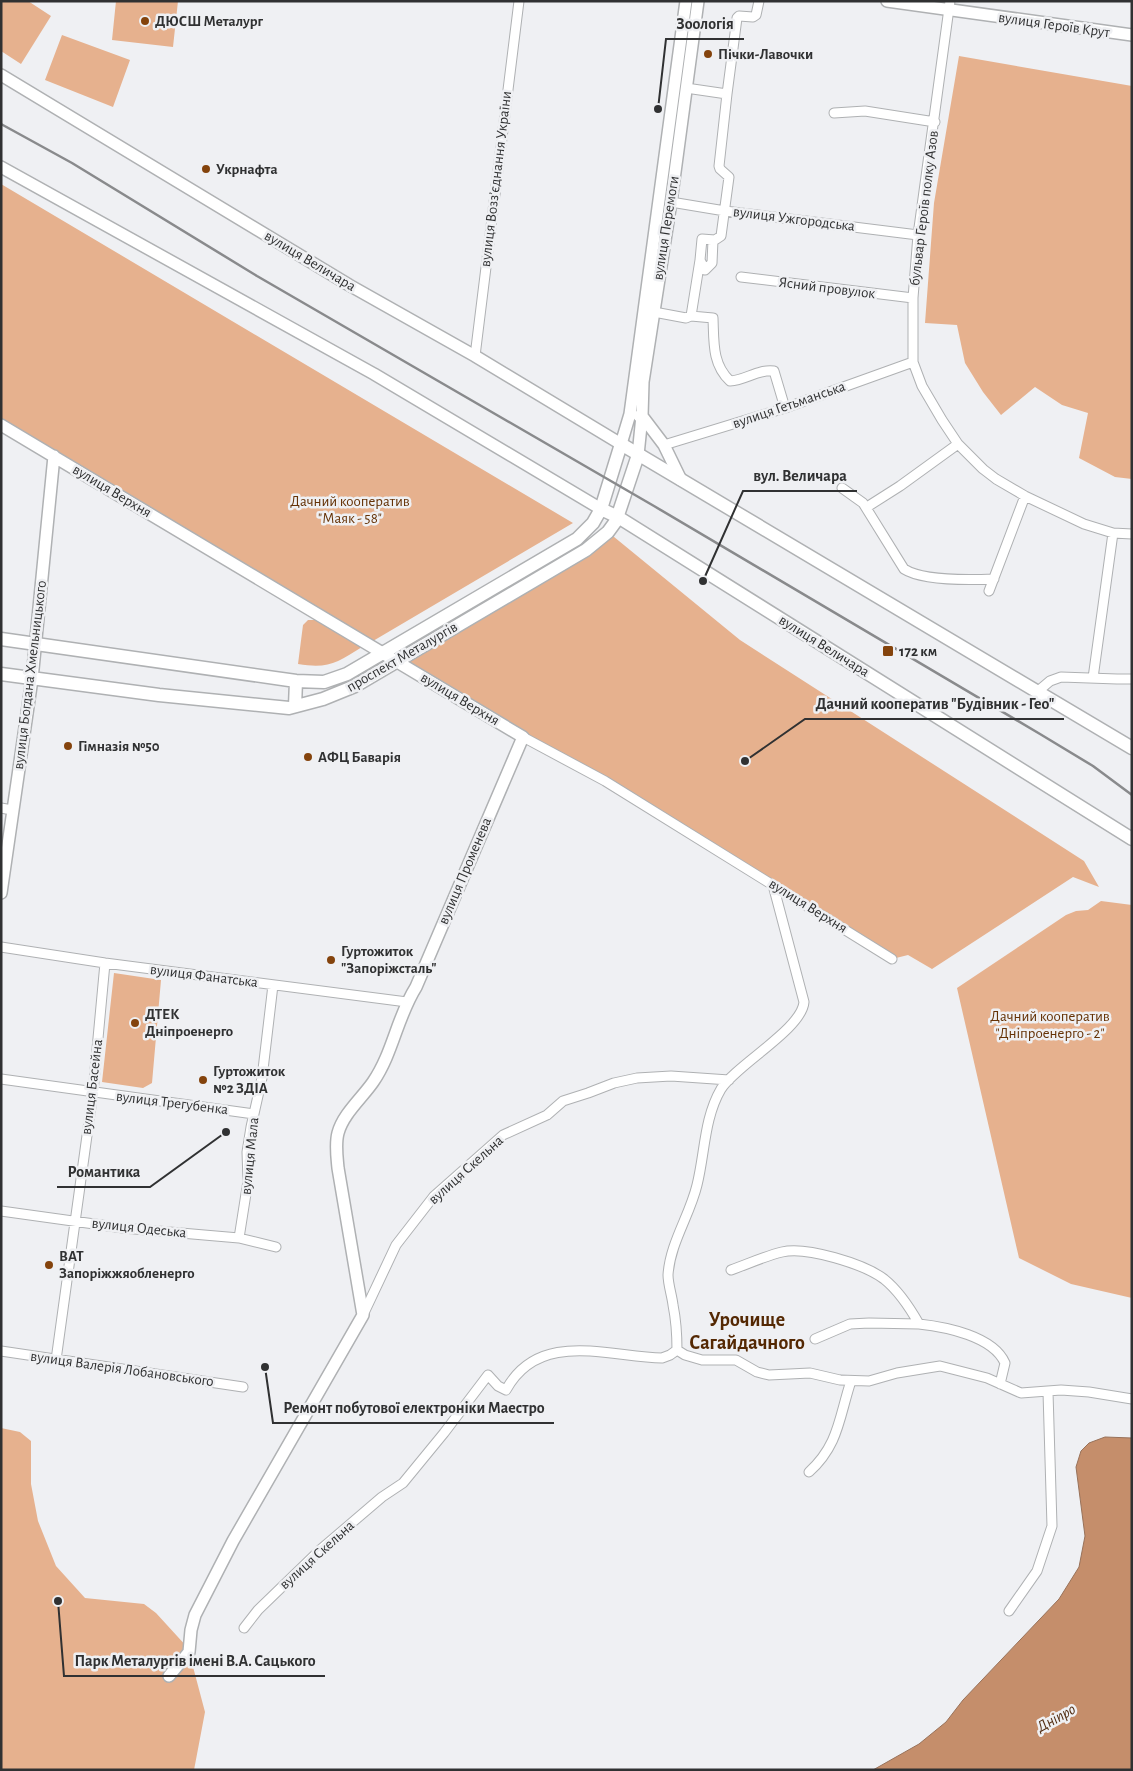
<svg xmlns="http://www.w3.org/2000/svg" width="1133" height="1771" font-family="'Alegreya Sans',sans-serif">
  <style>
    .green { fill: #e6b18e }
    .water { fill: #c58e6b; stroke: #98725a }
    .lines { fill: none; stroke-linecap: round; stroke-linejoin: round }
    .street-casing { stroke: #afb1b3; stroke-width: 11 }
    .secondary-casing { stroke: #afb1b3; stroke-width: 14 }
    .primary-casing { stroke: #afb1b3; stroke-width: 15 }
    .street { stroke: #fff; stroke-width: 9 }
    .secondary { stroke: #fff; stroke-width: 11 }
    .primary { stroke: #fff; stroke-width: 12 }
    .rail { stroke: #898a8c; stroke-width: 2.5 }
    .poi-dot { fill: #84430c; stroke: #eff0f3; stroke-width: 2 }
    .labels { text-anchor: middle; dominant-baseline: central; stroke-width: 5; stroke-linejoin: round; paint-order: stroke }
    .poi-label { font-size: 15px; font-weight: bold; fill: #303132; stroke: #eff0f3; text-anchor: start }
    .street-label { font-size: 15px; fill: #303132; stroke: #eff0f3 }
    .park-label { font-size: 15px; fill: #653206; stroke: #eff0f3 }
    .water-label { font-size: 16px; font-style: italic; fill: #502b10; stroke: #eff0f3 }
    .district-label { font-size: 20px; font-weight: bold; fill: #542803; stroke: #eff0f3 }
    .leader { fill: none; stroke: #303132; stroke-width: 2 }
    .callout-dot { fill: #303132; stroke: #eff0f3; stroke-width: 2 }
    .callout-label { font-size: 16px; text-anchor: middle; font-weight: bold; fill: #303132; stroke: #eff0f3; stroke-width: 5; stroke-linejoin: round; paint-order: stroke }
  </style>
  <rect width="100%" height="100%" fill="#eff0f3"/>
  <path class="green" d="M1 1H28L51 16 21 64 1 51Z
    M116 1H178L173 47 112 40Z
    M62 35 130 60 113 107 45 80Z
    M959 56 1132 86V479L1115 477 1079 458 1088 413 1062 405 1035 387 1001 415 983 392 965 363 957 325 925 323 934 203Z
    M1 184 573 523 373 641 1 419Z
    M608 532 740 640 1084 861 1099 887 1073 877 932 969 908 955 892 959 396 661Z
    M308 620H316L362 647C337 663 328 669 298 664L303 625Z
    M1101 901 1132 905V1298L1071 1284 1019 1258 957 988 1066 915 1076 911 1088 910Z
    M114 973 161 980 152 1083 143 1088 102 1082Z
    M1 1428 20 1432 31 1441V1484L38 1521 56 1566 85 1598 144 1604 156 1613 188 1648 205 1712 194 1770H1Z"/>
  <path class="water" d="M1105 1437 1132 1438V1770H873L919 1744 946 1722 963 1700 1059 1599 1079 1567 1085 1536 1076 1467 1081 1451 1089 1443Z"/>
  <g class="lines">
    <g class="street-casing">
      <path id="street" d="M950 1 918 235 913 298V362L922 386 942 420 958 444 983 469 996 479 1025 496 1084 524 1113 533 1132 534
        M686 88 727 94 737 18 739 16 753 17 756 15 759 1
        M834 113 865 111 935 122
        M671 202 725 211 918 235
        M713 240 712 263 705 270 700 260 702 239 715 240 721 236 729 177 720 169 719 166 727 94
        M741 277 913 298
        M654 312 686 318 691 316 700 260
        M691 316 713 318C714 342 712 364 730 381 746 380 758 369 774 371L785 408
        M475 356 519 1
        M664 445 785 408 913 362
        M842 488 863 503 904 569C923 581 971 580 994 579
        M867 507 900 486 958 444
        M989 591 1025 496
        M1093 678 1113 533
        M1037 692 1050 681 1061 677 1117 679H1132
        M523 737 605 781 892 959
        M1 808 12 810
        M1 947 105 963 407 1002
        M1 1079 254 1114
        M1 1211 123 1228 239 1238 276 1247
        M239 1238 248 1181 247 1152 251 1127 262 1078 273 985
        M731 1270C748 1264 765 1256 782 1252 806 1246 864 1264 884 1279 899 1291 910 1308 919 1324L869 1323 850 1324 815 1339
        M363 1315 396 1245 434 1196 503 1135 547 1115 563 1101 588 1093 614 1083 637 1078 671 1076 729 1080
        M919 1324C946 1327 993 1336 1005 1363L1000 1384
        M677 1350 685 1355 702 1360H736L757 1372 769 1375 810 1373 840 1380 869 1381 897 1373 940 1366 987 1378 1021 1393 1061 1390 1089 1392 1132 1399
        M1 1351 243 1387
        M56 1360 93 1092 105 963
        M809 1472C839 1445 839 1417 851 1381
        M1009 1611 1037 1571 1052 1526 1048 1392
        M244 1628 258 1610 320 1550 382 1497 403 1483 444 1433 488 1375 498 1386 506 1390C539 1329 609 1357 662 1358L670 1355 677 1350C677 1335 676 1320 673 1305 672 1296 668 1284 668 1275 670 1243 690 1215 697 1185 705 1153 704 1118 721 1089 736 1065 802 1029 804 1002L773 885"/>
    </g>
    <g class="secondary-casing">
      <path id="secondary" d="M887 1 1132 35
        M1 75 349 285 475 356 621 444 630 414 686 1
        M1 167 374 374 601 509
        M639 416H642L664 445 681 480
        M1 425 523 737 416 987C397 1017 393 1053 373 1082 362 1098 343 1114 338 1133 335 1144 337 1157 338 1168L363 1315 233 1541 195 1615 191 1630 189 1652 169 1676
        M638 455 642 416 643 382 671 202 698 1
        M1 893 32 679 54 456"/>
    </g>
    <g class="primary-casing">
      <path id="primary" d="M601 509 618 517 1132 839
        M1 639 296 681 324 682 347 674 577 539 593 523 601 509 621 444 1132 748
        M1 674 159 695 289 708 323 699 355 686 586 550 608 532 616 521 638 455
        M295 706 296 681"/>
    </g>
    <use href="#street" class="street"/>
    <use href="#secondary" class="secondary"/>
    <use href="#primary" class="primary"/>
    <path class="rail" d="M1 124 72 163 257 276 654 506 1040 734 1093 766 1132 795"/>
  </g>
  <g class="poi-dot">
    <circle cx="145" cy="21" r="5"/>
    <circle cx="708" cy="54" r="5"/>
    <circle cx="206" cy="169" r="5"/>
    <rect x="882" y="645" width="12" height="12" rx="2.5"/>
    <circle cx="68" cy="746" r="5"/>
    <circle cx="308" cy="757" r="5"/>
    <circle cx="331" cy="960" r="5"/>
    <circle cx="135" cy="1023" r="5"/>
    <circle cx="203" cy="1080" r="5"/>
    <circle cx="49" cy="1265" r="5"/>
  </g>
  <g class="labels">
    <g class="poi-label">
      <text x="155" y="21">ДЮСШ Металург</text>
      <text x="718" y="54">Пічки-Лавочки</text>
      <text x="216" y="169">Укрнафта</text>
      <text x="899" y="651">172 км</text>
      <text x="78" y="746">Гімназія №50</text>
      <text x="318" y="757">АФЦ Баварiя</text>
      <text x="341" y="951">Гуртожиток<tspan x="341" dy="17">"Запоріжсталь"</tspan></text>
      <text x="145" y="1014">ДТЕК<tspan x="145" dy="17">Дніпроенерго</tspan></text>
      <text x="213" y="1071">Гуртожиток<tspan x="213" dy="17">№2 ЗДІА</tspan></text>
      <text x="59" y="1256">ВАТ<tspan x="59" dy="17">Запоріжжяобленерго</tspan></text>
    </g>
    <g class="street-label">
      <text transform="translate(1054 25) rotate(8)">вулиця Героїв Крут</text>
      <text transform="translate(496 179) rotate(-83)">вулиця Воззʼєднання України</text>
      <text transform="translate(924 208) rotate(-83)">бульвар Героїв полку Азов</text>
      <text transform="translate(794 219) rotate(7)">вулиця Ужгородська</text>
      <text transform="translate(666 228) rotate(-81)">вулиця Перемоги</text>
      <text transform="translate(310 261) rotate(31)">вулиця Величара</text>
      <text transform="translate(827 288) rotate(7)">Ясний провулок</text>
      <text transform="translate(789 405) rotate(-19)">вулиця Гетьманська</text>
      <text transform="translate(112 491) rotate(31)">вулиця Верхня</text>
      <text transform="translate(824 646) rotate(32)">вулиця Величара</text>
      <text transform="translate(402 657) rotate(-30)">проспект Металургів</text>
      <text transform="translate(30 675) rotate(-83)">вулиця Богдана Хмельницького</text>
      <text transform="translate(460 699) rotate(31)">вулиця Верхня</text>
      <text transform="translate(465 871) rotate(-67)">вулиця Променева</text>
      <text transform="translate(808 906) rotate(32)">вулиця Верхня</text>
      <text transform="translate(204 976) rotate(7)">вулиця Фанатська</text>
      <text transform="translate(92 1087) rotate(-83)">вулиця Басейна</text>
      <text transform="translate(172 1103) rotate(7)">вулиця Трегубенка</text>
      <text transform="translate(250 1156) rotate(-84)">вулиця Мала</text>
      <text transform="translate(466 1170) rotate(-42)">вулиця Скельна</text>
      <text transform="translate(139 1228) rotate(6)">вулиця Одеська</text>
      <text transform="translate(122 1369) rotate(8)">вулиця Валерія Лобановського</text>
      <text transform="translate(317 1555) rotate(-42)">вулиця Скельна</text>
    </g>
    <g class="park-label">
      <text x="350" y="501">Дачний кооператив<tspan x="350" dy="17">"Маяк - 58"</tspan></text>
      <text x="1050" y="1016">Дачний кооператив<tspan x="1050" dy="17">"Дніпроенерго - 2"</tspan></text>
    </g>
    <g class="water-label">
      <text transform="translate(1056 1718) rotate(-29)">Дніпро</text>
    </g>
    <g class="district-label">
      <text x="747" y="1320">Урочище<tspan x="747" dy="23">Сагайдачного</tspan></text>
    </g>
  </g>
  <path class="leader" d="M658 109L666 39H744M703 581L743 491H857M745 761L805 719H1064M226 1132L150 1187H57M265 1367L273 1423H554M58 1601L64 1676H325"/>
  <g class="callout-dot">
    <circle cx="658" cy="109" r="5"/>
    <circle cx="703" cy="581" r="5"/>
    <circle cx="745" cy="761" r="5"/>
    <circle cx="226" cy="1132" r="5"/>
    <circle cx="265" cy="1367" r="5"/>
    <circle cx="58" cy="1601" r="5"/>
  </g>
  <g class="callout-label">
    <text x="705" y="29">Зоологія</text>
    <text x="800" y="481">вул. Величара</text>
    <text x="935" y="709">Дачний кооператив "Будівник - Гео"</text>
    <text x="104" y="1177">Романтика</text>
    <text x="414" y="1413">Ремонт побутової електроніки Маестро</text>
    <text x="195" y="1666">Парк Металургів імені В.А. Сацького</text>
  </g>
  <rect width="1133" height="1771" fill="none" stroke="#303132" stroke-width="5"/>
</svg>
